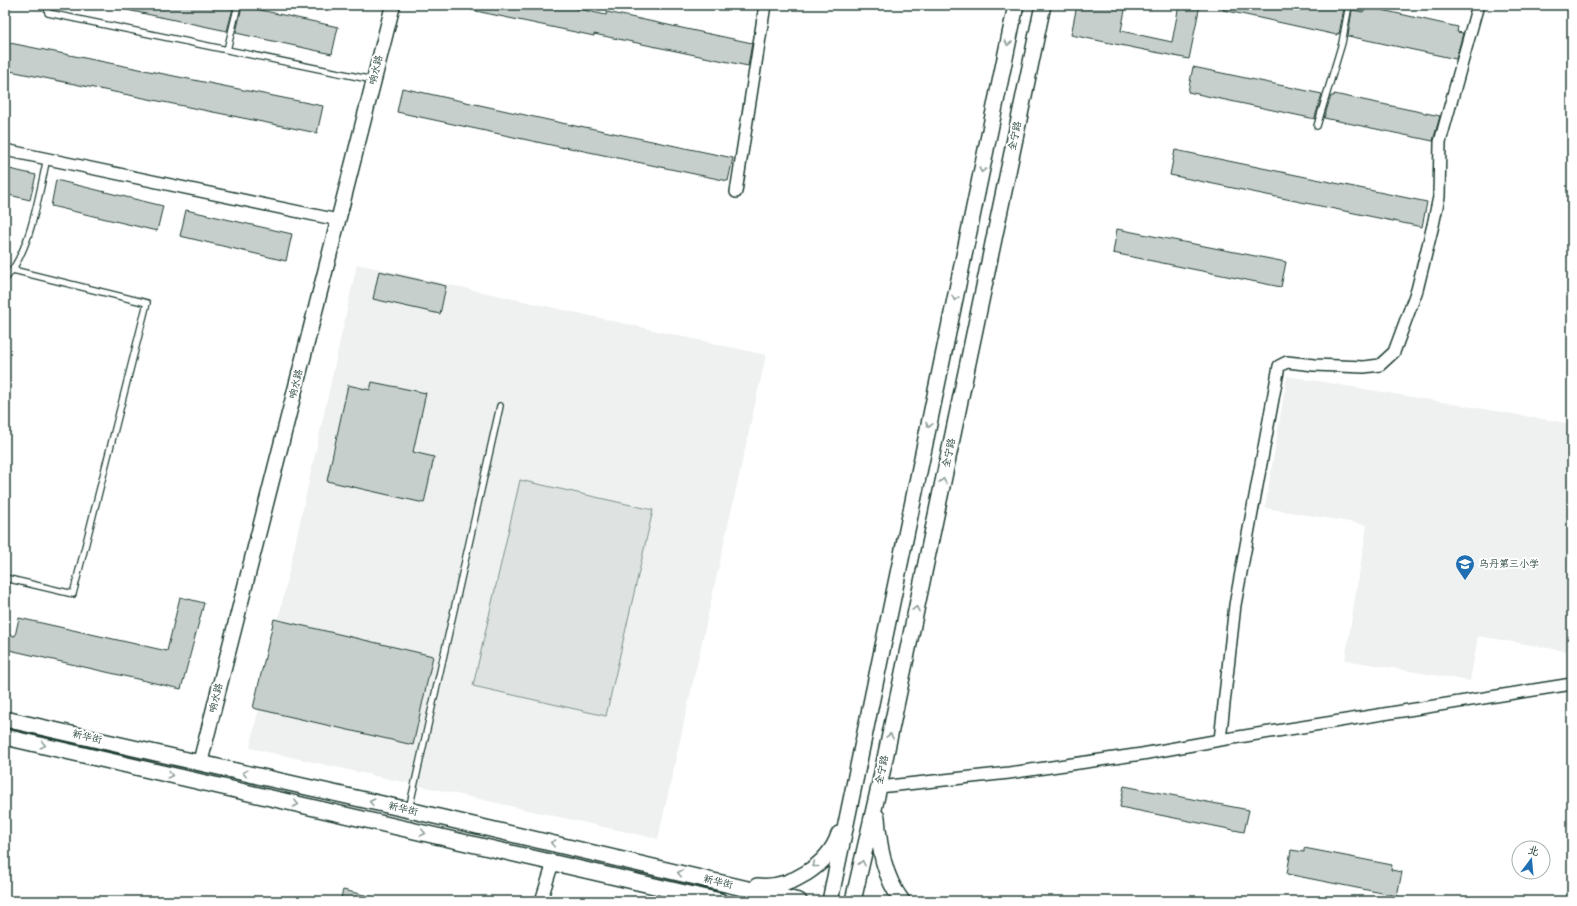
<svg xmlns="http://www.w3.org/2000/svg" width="1577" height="906" font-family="'Balsamiq Sans','LXGW WenKai TC',sans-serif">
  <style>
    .built { fill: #eef1f0 }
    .green { fill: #dee3e2; stroke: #7e908b }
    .building { fill: #c7cfcc; stroke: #1f3d34 }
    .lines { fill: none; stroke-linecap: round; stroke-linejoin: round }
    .service-casing { stroke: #1f3d34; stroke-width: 8 }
    .minor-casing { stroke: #1f3d34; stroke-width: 14 }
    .tertiary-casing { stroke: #1f3d34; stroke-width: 17 }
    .secondary-casing { stroke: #1f3d34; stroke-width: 18 }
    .service { stroke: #fff; stroke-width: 5.5 }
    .minor { stroke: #fff; stroke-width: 11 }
    .tertiary { stroke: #fff; stroke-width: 14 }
    .secondary { stroke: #fff; stroke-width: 15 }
    .oneway { stroke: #8f9e9a }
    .labels { text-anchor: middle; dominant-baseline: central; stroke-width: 4; stroke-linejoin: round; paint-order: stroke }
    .street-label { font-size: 10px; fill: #1f3d34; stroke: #fff }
    .poi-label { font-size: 10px; fill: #1f3d34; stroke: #fff; text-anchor: start }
  </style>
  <rect width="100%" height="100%" fill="#fff"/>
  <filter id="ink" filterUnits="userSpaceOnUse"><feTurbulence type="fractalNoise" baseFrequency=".025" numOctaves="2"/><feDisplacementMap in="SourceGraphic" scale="8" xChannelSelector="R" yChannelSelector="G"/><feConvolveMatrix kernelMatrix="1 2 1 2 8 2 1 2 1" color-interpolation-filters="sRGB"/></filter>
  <g filter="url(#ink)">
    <path class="built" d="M357 264 766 355 658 839 250 748Z
      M1287 376 1572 424V652L1478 636 1470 681 1345 660 1367 525 1265 508Z"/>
    <path class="green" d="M520 480 653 510 606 716 473 686Z"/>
    <path class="building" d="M127 5H234L227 31 127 10Z
      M471 5H561L606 15 607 12 752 43 748 66 594 34V36L471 10Z
      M1077 5H1126L1121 31 1172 42 1179 5H1200L1189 59 1071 35Z
      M1224 5H1343V8H1344L1339 34 1337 33V35L1223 10Z
      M242 6 338 27 332 54 236 33Z
      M1364 6 1458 27 1457 32 1463 33 1456 59 1348 36 1352 10 1363 12Z
      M5 42 323 106 317 133 5 70Z
      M1193 67 1322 94 1315 117V119L1188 92Z
      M402 88 580 127V126L733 158 728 181 565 147V148L397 112Z
      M1334 94 1440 116 1433 141 1324 118 1331 96H1334Z
      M1175 150 1427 202 1422 227 1170 175Z
      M5 168 36 175 30 200 5 194Z
      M56 180 163 206 157 231 51 206Z
      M186 210 292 234 286 261 180 236Z
      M1117 229 1286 262 1281 287 1113 253Z
      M379 271 446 286 440 314 373 299Z
      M372 382 426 393 413 452 434 457 424 503 327 481 348 385 370 390Z
      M180 597 204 603 181 689 5 649V634L15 636 19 618 167 651Z
      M274 619 433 656 413 745 253 708Z
      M1124 786 1249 810 1244 832 1120 807Z
      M1304 848 1392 865 1391 870 1402 872 1397 896 1287 874 1291 850 1304 852Z
      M343 890 373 897V901H340Z"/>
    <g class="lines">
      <g class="service-casing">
        <path id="service" d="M47 5 48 13 373 80
          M227 50 238 5
          M1317 126 1342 43 1349 5
          M5 279C30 253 39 194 47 158
          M5 578 73 594 147 303 13 270
          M5 585 6 579
          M409 809 500 406"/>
      </g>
      <g class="minor-casing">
        <path id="minor" d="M5 150 338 220
          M736 192 765 5
          M1220 740 1235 605 1279 366 1287 362 1314 365 1364 367 1380 365 1394 352 1417 290 1433 225 1439 197 1440 142 1478 5
          M879 787 1009 773 1142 754 1220 740 1572 684
          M541 901 553 863"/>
      </g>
      <g class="tertiary-casing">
        <path id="tertiary" d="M200 763 393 5"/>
      </g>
      <g class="secondary-casing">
        <path id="secondary" d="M5 719 409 810 799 901
          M5 737 720 901
          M877 817C879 847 884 877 902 901
          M757 886C789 890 829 865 839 834
          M830 901 1016 5
          M853 901 879 787 1043 5"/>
      </g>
      <use href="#service" class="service"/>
      <use href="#minor" class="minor"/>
      <use href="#tertiary" class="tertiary"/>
      <use href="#secondary" class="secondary"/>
    </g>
    <defs><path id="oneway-chevron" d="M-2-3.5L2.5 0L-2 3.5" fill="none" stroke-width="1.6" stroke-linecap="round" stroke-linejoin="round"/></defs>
    <g class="oneway">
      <use href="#oneway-chevron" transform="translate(1008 43) rotate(102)"/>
      <use href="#oneway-chevron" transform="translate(982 170) rotate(102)"/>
      <use href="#oneway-chevron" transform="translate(955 298) rotate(102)"/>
      <use href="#oneway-chevron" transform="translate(929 425) rotate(102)"/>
      <use href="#oneway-chevron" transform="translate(943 481) rotate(-78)"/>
      <use href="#oneway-chevron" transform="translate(916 609) rotate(-78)"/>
      <use href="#oneway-chevron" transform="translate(890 736) rotate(-78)"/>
      <use href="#oneway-chevron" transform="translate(43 745) rotate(13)"/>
      <use href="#oneway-chevron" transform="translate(245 773) rotate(-167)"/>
      <use href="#oneway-chevron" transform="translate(170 775) rotate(13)"/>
      <use href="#oneway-chevron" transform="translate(372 802) rotate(-167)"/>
      <use href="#oneway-chevron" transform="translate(296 804) rotate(13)"/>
      <use href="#oneway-chevron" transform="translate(423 833) rotate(13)"/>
      <use href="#oneway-chevron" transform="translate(553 843) rotate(-167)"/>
      <use href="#oneway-chevron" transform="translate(862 863) rotate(-77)"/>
      <use href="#oneway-chevron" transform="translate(815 865) rotate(142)"/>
      <use href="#oneway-chevron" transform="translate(680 873) rotate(-167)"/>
    </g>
  </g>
  <defs>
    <g id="school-pin" transform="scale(1)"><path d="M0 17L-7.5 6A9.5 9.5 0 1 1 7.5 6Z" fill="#1f6fb2" stroke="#fff"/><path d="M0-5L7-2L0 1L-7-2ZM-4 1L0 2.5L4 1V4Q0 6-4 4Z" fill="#fff"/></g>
  </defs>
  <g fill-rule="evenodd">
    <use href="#school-pin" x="1465" y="564"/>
  </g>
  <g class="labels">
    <g class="street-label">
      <text transform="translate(376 70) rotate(-76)">响水路</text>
      <text transform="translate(1015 136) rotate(-78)">全宁路</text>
      <text transform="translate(296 384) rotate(-76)">响水路</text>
      <text transform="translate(949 453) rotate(-78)">全宁路</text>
      <text transform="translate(216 698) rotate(-76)">响水路</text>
      <text transform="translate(87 737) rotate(13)">新华街</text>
      <text transform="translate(882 770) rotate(-78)">全宁路</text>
      <text transform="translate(403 809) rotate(13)">新华街</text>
      <text transform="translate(718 882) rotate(13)">新华街</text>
    </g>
    <g class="poi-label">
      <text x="1479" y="564">乌丹第三小学</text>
    </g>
  </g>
  <rect width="1577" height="906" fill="none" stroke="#fff" stroke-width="20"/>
  <rect x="10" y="10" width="1557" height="886" fill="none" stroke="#1f3d34" stroke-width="1.5" filter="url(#ink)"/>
  <g transform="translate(1531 860) rotate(16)"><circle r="19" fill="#ffffff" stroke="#a5b1ae"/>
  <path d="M0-3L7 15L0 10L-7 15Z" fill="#1f6fb2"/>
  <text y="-6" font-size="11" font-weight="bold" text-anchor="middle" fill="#1f3d34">北</text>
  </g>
</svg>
